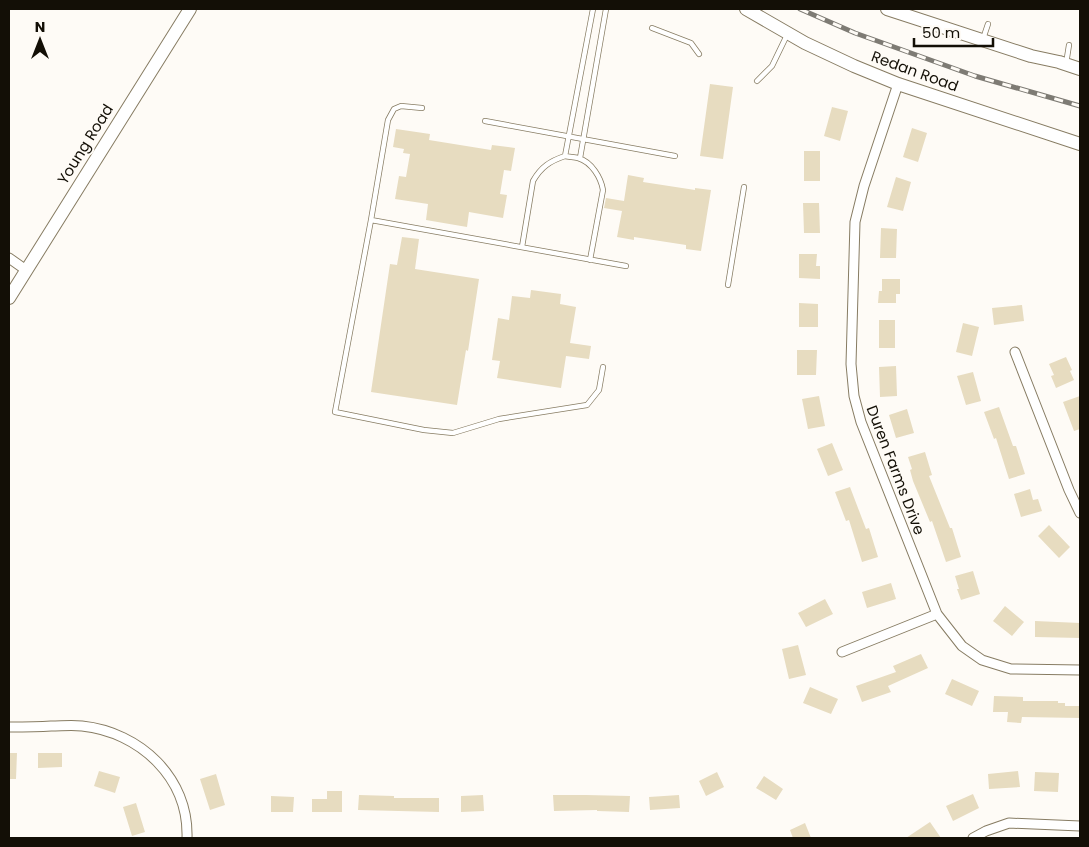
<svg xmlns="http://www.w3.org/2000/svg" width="1089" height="847" font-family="Poppins,sans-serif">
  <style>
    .building { fill: #e7dcc0 }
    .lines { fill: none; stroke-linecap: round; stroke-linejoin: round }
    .lane-casing { stroke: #877c63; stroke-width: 6 }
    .street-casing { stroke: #877c63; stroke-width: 11 }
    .secondary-casing { stroke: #877c63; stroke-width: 14 }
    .lane { stroke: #fff; stroke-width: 4.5 }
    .street { stroke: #fff; stroke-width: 9 }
    .secondary { stroke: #fff; stroke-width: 12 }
    .rail-casing { stroke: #7e7b74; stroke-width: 5 }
    .rail { stroke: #fefbf6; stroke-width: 3; stroke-dasharray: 9; stroke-linecap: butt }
    .labels { text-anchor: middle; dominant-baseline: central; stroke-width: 4; stroke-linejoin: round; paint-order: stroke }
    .street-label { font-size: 15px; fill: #130f06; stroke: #fefbf6 }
  </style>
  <rect width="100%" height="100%" fill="#fefbf6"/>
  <path class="building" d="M710 84 733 87 723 159 700 156Z
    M832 107 848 111 840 141 824 136Z
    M912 128 927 133 918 162 903 157Z
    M396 129 430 134 429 140 491 150 492 145 515 148 511 171 504 170 500 194 507 195 503 218 469 212 467 227 426 220 428 204 395 199 399 176 406 177 410 154 403 153 404 149 393 147Z
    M804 151H820V181H804Z
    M628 175 644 178 643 182 695 190V188L711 190 701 251 686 249V245L634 237V240L617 237 622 211 604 208 606 198 624 201Z
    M896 177 911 182 903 211 887 207Z
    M803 203H819L820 233H804Z
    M881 228 897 229 896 258H880Z
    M402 237 419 239 415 269 479 279 468 351 466 350 457 405 371 392 390 264 397 265Z
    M799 254H817L816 266H820V279L799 278Z
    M882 279H900V294H896V303H878L879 291H882Z
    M531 290 561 294 560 304 576 307 570 343 591 346 589 359 566 356 561 388 497 378 500 361 492 360 498 318 509 320 512 296 530 298Z
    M799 303 818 304V327H799Z
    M1022 305 1024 321 994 325 992 308Z
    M879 320H895V348H879Z
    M963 323 979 327 972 356 956 352Z
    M797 350H817L816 375H797Z
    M1066 357 1072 370 1070 371 1074 380 1056 388 1051 376 1054 375 1049 364Z
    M896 366 897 396 880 397 879 367Z
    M973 372 981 401 966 405 957 376Z
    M819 396 825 426 808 429 802 399Z
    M1080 396V429L1074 431 1063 402Z
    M999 407 1013 446H1016L1025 474 1009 479 996 438 994 439 984 412Z
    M907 409 914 433 896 438 889 415Z
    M832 443 843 470 828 476 817 449Z
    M925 452 932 475 929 476 950 528H952L961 557 946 562 932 521 930 522 913 481 910 470 912 469 908 457Z
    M850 487 866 529 869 528 878 557 862 562 849 520 846 521 835 492Z
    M1030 489 1033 500 1038 499 1042 511 1021 517 1014 494Z
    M1049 525 1070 547 1059 558 1038 536Z
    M973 571 980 594 961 600 957 589H959L955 576Z
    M891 583 896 599 867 608 862 592Z
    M825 599 833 614 806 627 798 613Z
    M1005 606 1024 622 1012 636 993 621Z
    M1035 621 1080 623V638L1035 637Z
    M798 645 806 675 789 679 782 649Z
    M921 654 928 668 888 686 891 692 862 702 856 686 896 672 893 666Z
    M952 679 979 691 972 706 945 694Z
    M810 687 838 699 831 714 803 703Z
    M994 696 1023 697V701H1058V703H1065V706H1080V718L1022 717 1021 723 1007 722 1008 712H993Z
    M9 753H17L16 779H9Z
    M38 753H62V767L38 768Z
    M99 771 120 777 115 793 94 786Z
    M1018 771 1020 787 989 789 988 774Z
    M717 772 724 787 706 796 699 781Z
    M1035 772 1059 773 1058 792 1034 791Z
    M216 774 225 805 210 810 200 779Z
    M764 776 783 789 776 800 756 788Z
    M327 791H342V812H312V799H327Z
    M973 794 979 808 953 821 946 806Z
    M359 795 394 796V798H439V812L358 810Z
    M483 795 484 811 461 812V796Z
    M553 795H586L630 796 629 812 597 811V810L554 811Z
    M679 795 680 808 650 810 649 797Z
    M271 796 294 797 293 812H271Z
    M136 803 145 832 132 836 123 807Z
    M930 822 941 838H906Z
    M805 823 811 838H793L790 830Z"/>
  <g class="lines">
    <g class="lane-casing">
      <path id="lane" d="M652 28 691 43 699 54
        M983 39 988 24
        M1066 64 1069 45
        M757 81 772 66 787 35
        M422 108 401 106 394 109 388 120 371 220 626 266
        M485 121 675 156
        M565 156C569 157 574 157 578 158 592 162 601 178 603 190L590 260
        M580 158 606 9
        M371 220 335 412 424 430 453 433 499 419 587 405 599 390 603 367
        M522 247 533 181C541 167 550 161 565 156L593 9
        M728 285 744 187"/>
    </g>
    <g class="street-casing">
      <path id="street" d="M898 84 864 186 855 222 851 364 854 396 861 422 937 614 962 646 982 660 1011 669 1080 670
        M9 258 26 270
        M1015 352 1069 490 1080 513
        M842 652 937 614
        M9 727C23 727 37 727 51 726 61 726 72 725 82 726 140 732 189 778 187 838
        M973 838 986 831 1009 823 1080 826"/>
    </g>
    <g class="secondary-casing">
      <path id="secondary" d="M746 9 805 43 854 66 898 84 1080 144
        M887 9 1031 56 1059 62 1080 69
        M9 298 190 9"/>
    </g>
    <use href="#lane" class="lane"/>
    <use href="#street" class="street"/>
    <use href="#secondary" class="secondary"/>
    <g class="rail-casing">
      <path id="rail" d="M800 9 855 33 975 76 1080 106"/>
    </g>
    <use href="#rail" class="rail"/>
  </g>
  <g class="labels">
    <g class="street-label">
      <text transform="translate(915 71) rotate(20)">Redan Road</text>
      <text transform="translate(85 144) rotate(-58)">Young Road</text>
      <text transform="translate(896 470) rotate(69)">Duren Farms Drive</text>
    </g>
  </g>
  <rect width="1089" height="847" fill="none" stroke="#130f06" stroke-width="20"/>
  <g transform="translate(40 40)" stroke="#fefbf6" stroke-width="4" paint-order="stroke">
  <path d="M0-4L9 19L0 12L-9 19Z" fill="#130f06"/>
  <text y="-8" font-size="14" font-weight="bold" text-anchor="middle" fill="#130f06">N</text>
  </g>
  <path d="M914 38v8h79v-8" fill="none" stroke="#130f06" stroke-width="2.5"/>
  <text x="922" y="38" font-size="15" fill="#130f06" stroke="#fefbf6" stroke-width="4" paint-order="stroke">50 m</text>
</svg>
